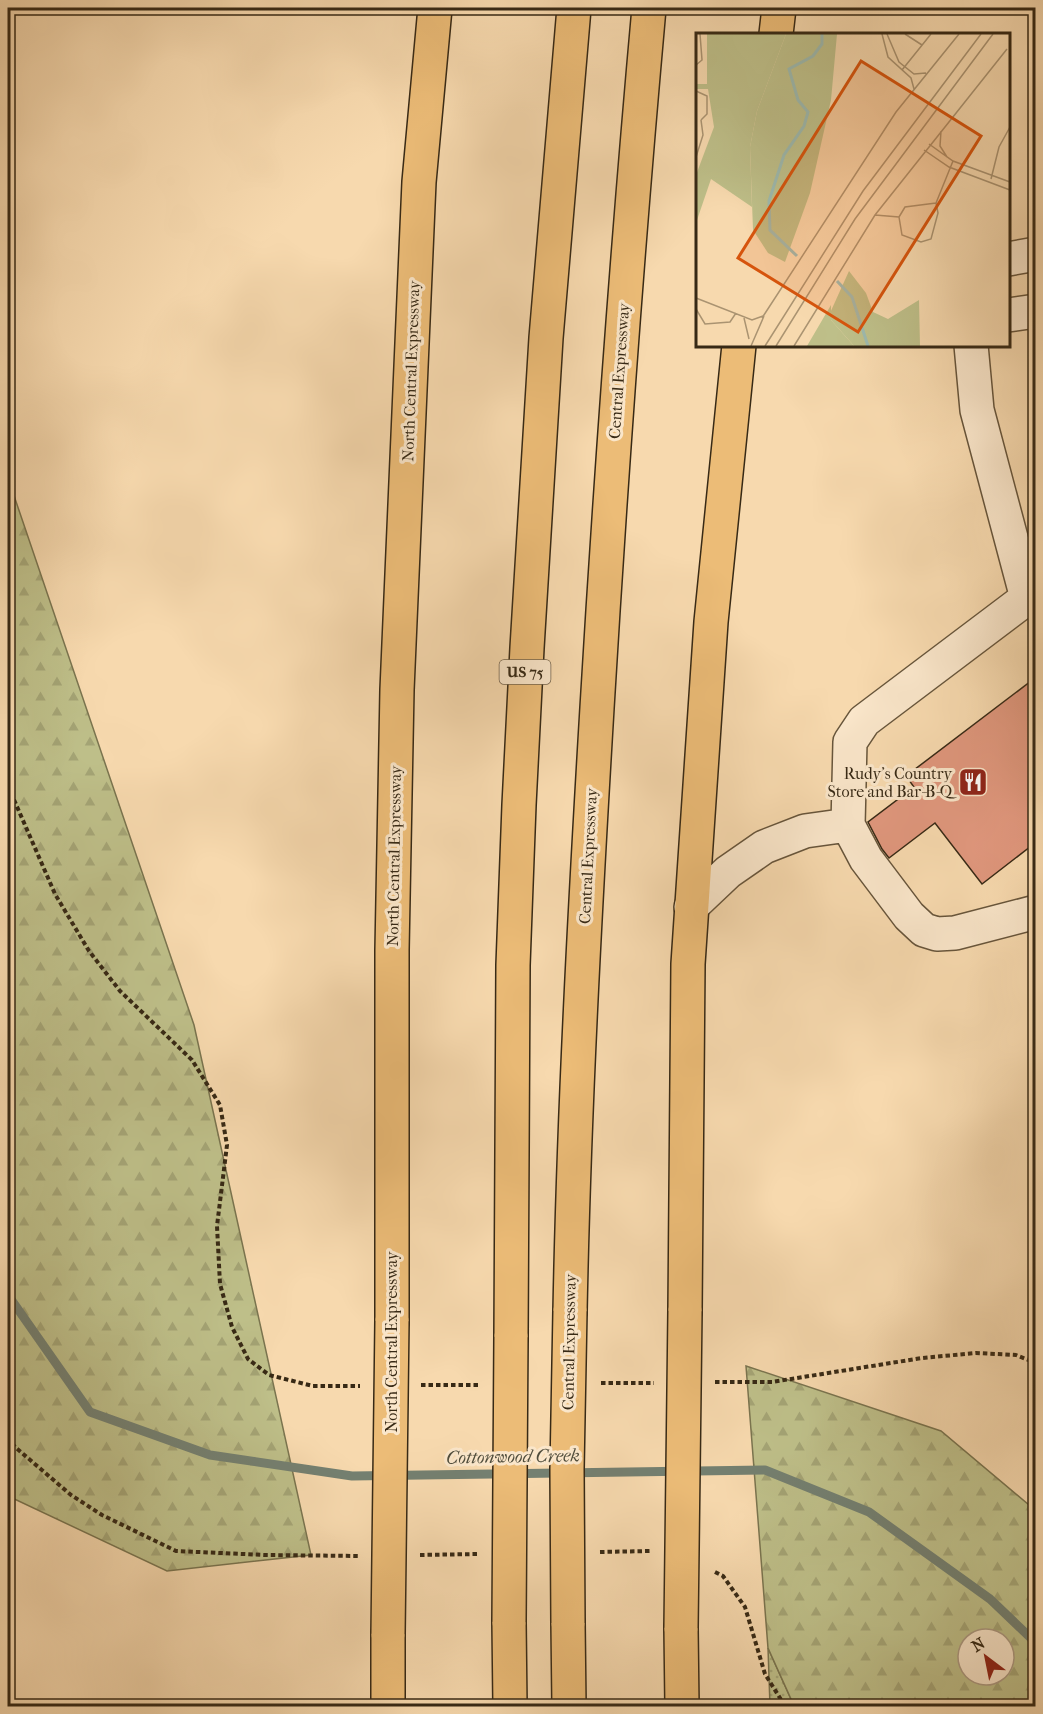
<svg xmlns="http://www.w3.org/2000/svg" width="1043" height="1714" font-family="'IM FELL French Canon',serif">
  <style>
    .grass { fill: url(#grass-dots); stroke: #7a744f; stroke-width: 1.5 }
    .forest { fill: url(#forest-firs); stroke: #7a744f; stroke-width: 1.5; fill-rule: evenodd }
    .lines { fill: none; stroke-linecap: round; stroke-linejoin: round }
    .stream { stroke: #748071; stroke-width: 9 }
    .building { fill: #e0977d; stroke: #372915; stroke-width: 1.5 }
    .minor-casing { stroke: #67553b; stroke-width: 36 }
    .major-casing { stroke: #372915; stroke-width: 36 }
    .highway-casing { stroke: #372915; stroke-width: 36 }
    .path { stroke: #372915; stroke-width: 4; stroke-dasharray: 4.5 3; stroke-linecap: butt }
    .minor { stroke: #fae6ca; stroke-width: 33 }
    .major { stroke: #ecbc77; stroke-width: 33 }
    .highway { stroke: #ecbc77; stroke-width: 33 }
    .major-bridge-casing { stroke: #372915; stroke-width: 36; stroke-linecap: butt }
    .highway-bridge-casing { stroke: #372915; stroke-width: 36; stroke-linecap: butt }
    .major-bridge { stroke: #ecbc77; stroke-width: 33 }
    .highway-bridge { stroke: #ecbc77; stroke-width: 33 }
    .labels { text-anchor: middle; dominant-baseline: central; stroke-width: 6; stroke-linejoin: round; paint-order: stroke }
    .shield { fill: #fae6ca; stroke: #72624b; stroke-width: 1.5 }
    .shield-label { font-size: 15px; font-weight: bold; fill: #372915 }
    .street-label { font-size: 16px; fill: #372915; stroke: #fae6ca }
    .poi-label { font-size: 16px; fill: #372915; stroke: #fae6ca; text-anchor: end }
    .water-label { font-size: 18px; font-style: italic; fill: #504d3c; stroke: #fae6ca }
    .inset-river { fill: none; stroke: #9dbaaf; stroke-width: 3 }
    .inset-road { fill: none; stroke: #aa9371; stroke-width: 1.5 }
    .view { fill: #d6540d; fill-opacity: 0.15; stroke: #d6540d; stroke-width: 3 }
    .inset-edge { fill: none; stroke: #372915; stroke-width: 3 }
  </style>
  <defs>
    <pattern id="grass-dots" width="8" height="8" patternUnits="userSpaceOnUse" patternTransform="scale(1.5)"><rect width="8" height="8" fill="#bebf89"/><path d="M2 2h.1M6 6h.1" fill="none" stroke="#a4a475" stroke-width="1.8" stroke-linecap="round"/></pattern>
    <pattern id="forest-firs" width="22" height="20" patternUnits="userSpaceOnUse" patternTransform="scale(1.5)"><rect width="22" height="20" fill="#bebf89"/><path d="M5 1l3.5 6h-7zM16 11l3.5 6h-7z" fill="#a4a475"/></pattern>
  </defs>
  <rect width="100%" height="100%" fill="#f7d9ae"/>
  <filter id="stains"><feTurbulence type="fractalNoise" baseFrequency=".00333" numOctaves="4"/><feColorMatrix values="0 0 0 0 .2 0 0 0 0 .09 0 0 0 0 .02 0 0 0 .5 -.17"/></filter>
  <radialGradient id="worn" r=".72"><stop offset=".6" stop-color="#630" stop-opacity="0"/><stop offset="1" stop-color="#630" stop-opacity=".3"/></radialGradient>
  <path class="grass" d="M768 1648 791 1699 797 1706H770Z"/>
  <path class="forest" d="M8 478 194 1025 311 1555 167 1571 8 1496Z
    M746 1366 941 1431 1035 1510V1706H797L791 1699 768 1648ZM968 1639H1004V1675H968Z"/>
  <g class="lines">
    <path class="stream" d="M8 1295 90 1412 210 1455 352 1476 765 1470 869 1512 990 1599 1036 1643"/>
  </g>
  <path class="building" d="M1035 678V843L982 884 935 823 889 858 882 849 868 822 914 787 906 776Z"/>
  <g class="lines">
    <g class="minor-casing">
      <path id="minor" d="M1008 259 1036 254
        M1008 315 1036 311
        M971 345 977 410 1027 598 1036 602
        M1027 598 864 721 850 742 848 825 866 859 909 916 924 930 937 934 955 933 1036 912
        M691 907 728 872 764 847 805 831 848 825"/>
    </g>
    <g class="major-casing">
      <path id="major" d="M776 34 779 8
        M685 1311 688 964 711 622 739 345
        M392 1321V950L397 690 419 182 435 8
        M681 1628 682 1706
        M388 1706V1634"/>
    </g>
    <g class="highway-casing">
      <path id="highway" d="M570 1311C574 1110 585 909 597 708 611 474 628 241 649 8
        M511 1337 513 965 519 805 527 648 546 338 574 8
        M509 1622 510 1706
        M568 1623 569 1706"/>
    </g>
    <path class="path" d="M8 786 55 894 89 951 120 991 192 1060 220 1105 227 1145 217 1226 220 1284 232 1327 248 1359 269 1375 313 1386H360
      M715 1382H772L922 1358 976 1353 1016 1355 1036 1363
      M601 1383H654
      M421 1385H480
      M8 1437 15 1447 71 1495 102 1515 176 1551 265 1555 359 1556
      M600 1552 650 1551
      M420 1555 479 1554
      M715 1572 723 1576 745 1607 765 1674 785 1706"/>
    <use href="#minor" class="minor"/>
    <use href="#major" class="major"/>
    <use href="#highway" class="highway"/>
    <g class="major-bridge-casing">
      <path id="major-bridge" d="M681 1628 685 1311
        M388 1634 392 1321"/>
    </g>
    <g class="highway-bridge-casing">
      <path id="highway-bridge" d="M509 1622 511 1337
        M568 1623 567 1469 570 1311"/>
    </g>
    <use href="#major-bridge" class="major-bridge"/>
    <use href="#highway-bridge" class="highway-bridge"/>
  </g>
  <defs>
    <g id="restaurant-square" transform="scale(1.5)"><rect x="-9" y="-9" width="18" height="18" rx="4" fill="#8f2418" stroke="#fae6ca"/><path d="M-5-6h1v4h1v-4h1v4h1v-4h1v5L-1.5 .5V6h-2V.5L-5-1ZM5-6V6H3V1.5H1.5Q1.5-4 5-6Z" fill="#fff"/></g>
  </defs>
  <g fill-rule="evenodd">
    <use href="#restaurant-square" x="973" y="782"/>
  </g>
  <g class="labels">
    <rect class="shield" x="499.5" y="660" width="51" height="24" rx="4.5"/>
    <g class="shield-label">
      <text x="525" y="672">US 75</text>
    </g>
    <g class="street-label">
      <text transform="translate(411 371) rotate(-88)">North Central Expressway</text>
      <text transform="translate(619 371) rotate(-86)">Central Expressway</text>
      <text transform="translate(394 856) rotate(-89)">North Central Expressway</text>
      <text transform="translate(588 856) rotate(-87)">Central Expressway</text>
      <text transform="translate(391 1342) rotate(-90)">North Central Expressway</text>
      <text transform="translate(569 1342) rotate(-89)">Central Expressway</text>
    </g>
    <g class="poi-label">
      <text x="952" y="773">Rudy's Country<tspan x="952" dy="18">Store and Bar-B-Q</tspan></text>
    </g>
    <g class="water-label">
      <text transform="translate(513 1457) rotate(-1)">Cottonwood Creek</text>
    </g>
  </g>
  <g transform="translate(696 33)">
    <rect width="314" height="314" fill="#f7d9ae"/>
    <path d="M11 1H90L61 78 54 114 56 174 15 146 0 190V142L18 94 12 56H0V51H11ZM135 272V287L158 313H111Z" fill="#bebf89"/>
    <path d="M90 1H141L135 67 114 160 89 229 72 220 57 197 54 114 61 78ZM153 238 170 260 177 279 192 286 223 267 224 313H158L135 287 134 280Z" fill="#bebf89"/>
    <path class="inset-river" d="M101 223 74 197 73 168 88 122 108 93 112 79 102 67 93 36 117 23 126 11V1M141 248 156 264 172 313"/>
    <path class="inset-road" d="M186 1 192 24 215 45 218 56M191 1 203 29 218 41 230 40M209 1 226 12M0 32 6 27 4 1M206 37 235 1M0 58 11 63V81L5 87M245 98 244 113 251 124M233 111 257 128 314 149M228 117 253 134 314 157M0 124 7 102 5 87M295 146 303 114 314 94M240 170 209 174 203 184 206 202 225 209 235 206 242 180 240 170 257 128M179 182 203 184M0 265 56 287 67 283M0 276 9 291 34 289 40 280M48 285 53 306M66 285 200 79 263 1M55 313 68 283M69 313 167 158 285 1M80 313 159 186 297 1M98 313 179 182 311 16"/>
    <path class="view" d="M165 28 285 103 162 299 42 225Z"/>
    <rect width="314" height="314" class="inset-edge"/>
  </g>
  <rect width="1043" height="1714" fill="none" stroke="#f7d9ae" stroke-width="30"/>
  <rect x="9" y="9" width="1025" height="1696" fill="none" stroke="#372915" stroke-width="3"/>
  <rect x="15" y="15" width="1013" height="1684" fill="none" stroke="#372915" stroke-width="1.5"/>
  <g transform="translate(986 1657) rotate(328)"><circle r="28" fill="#fae6ca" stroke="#ac9a82" stroke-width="1.5"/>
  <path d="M0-4.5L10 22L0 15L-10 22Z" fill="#8f2418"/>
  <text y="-9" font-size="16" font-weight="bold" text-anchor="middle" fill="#372915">N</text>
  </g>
  <rect width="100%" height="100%" filter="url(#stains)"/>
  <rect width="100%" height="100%" fill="url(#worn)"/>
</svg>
